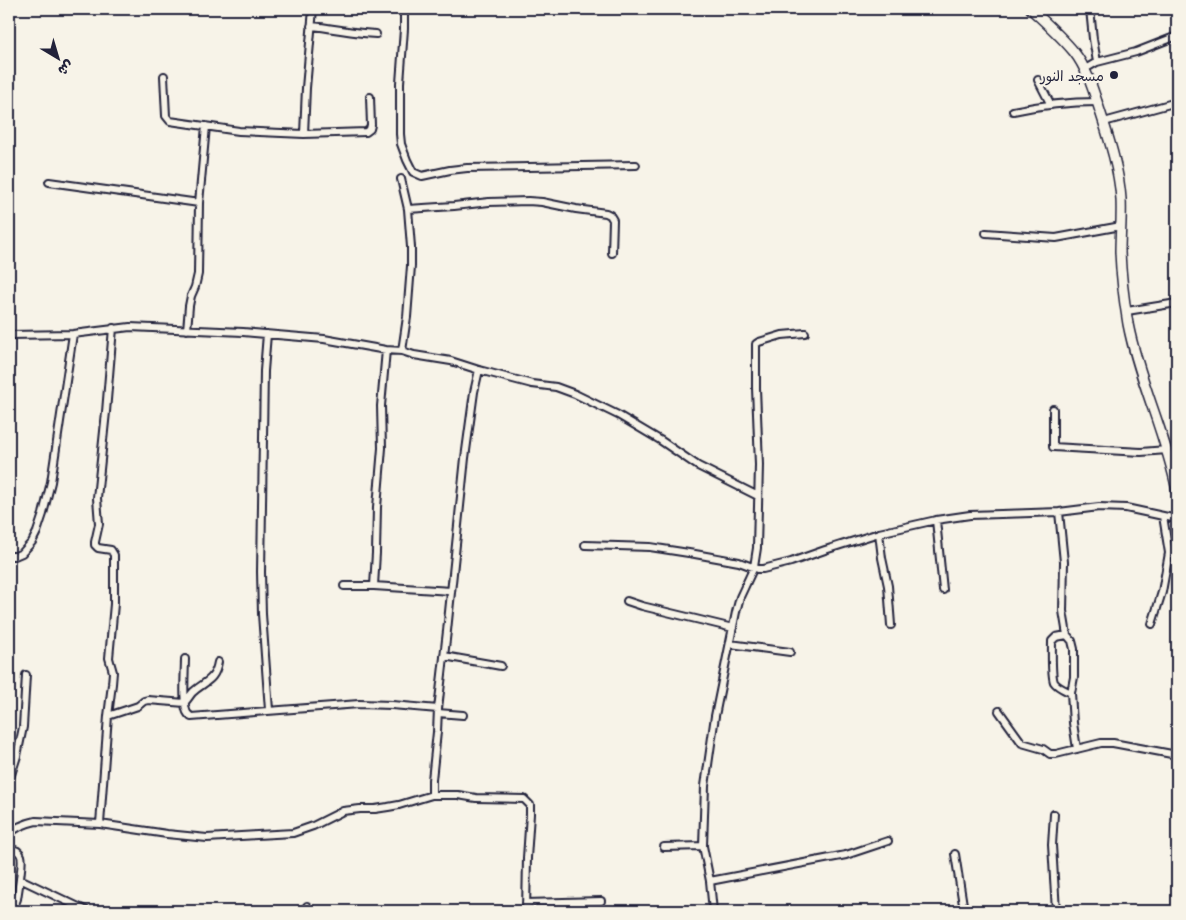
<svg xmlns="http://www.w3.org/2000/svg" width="1186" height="920" font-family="'Playpen Sans','Playpen Sans Arabic',sans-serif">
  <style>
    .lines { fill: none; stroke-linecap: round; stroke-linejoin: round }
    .street-casing { stroke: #22223b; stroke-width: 10 }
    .secondary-casing { stroke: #22223b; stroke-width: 12 }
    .street { stroke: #f7f3e8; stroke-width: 6 }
    .secondary { stroke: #f7f3e8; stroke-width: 9 }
    .poi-dot { fill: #22223b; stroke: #f7f3e8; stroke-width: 2 }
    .labels { text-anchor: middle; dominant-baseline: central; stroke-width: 4.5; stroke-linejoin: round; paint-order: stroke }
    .poi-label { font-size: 14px; fill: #22223b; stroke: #f7f3e8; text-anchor: end }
  </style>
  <rect width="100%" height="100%" fill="#f7f3e8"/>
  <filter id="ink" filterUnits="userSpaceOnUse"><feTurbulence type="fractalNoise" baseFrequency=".02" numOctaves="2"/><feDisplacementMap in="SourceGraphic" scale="10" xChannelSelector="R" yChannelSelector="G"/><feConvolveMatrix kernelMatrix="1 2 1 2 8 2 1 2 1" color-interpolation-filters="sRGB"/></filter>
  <g filter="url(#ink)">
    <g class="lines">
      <g class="street-casing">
        <path id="street" d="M404 9V29L400 83V134L401 144 407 160 413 172 422 176 450 170 467 168 636 165
          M311 26C333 28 354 33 376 34
          M1097 62 1136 52 1177 36
          M1085 69 1097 62 1093 39 1090 9
          M164 76 166 116 170 121 239 131 304 134 306 88 313 9
          M1038 80 1051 105
          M1013 111C1041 105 1069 102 1098 102
          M1104 122 1177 102
          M304 134 366 132 370 129 371 125 370 97
          M401 179 408 209 411 247V266L407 317 402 351
          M49 182 199 203
          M408 209 454 206 489 202 528 201 542 202 576 209 606 213 610 215 613 220 612 253
          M986 233 1056 238 1121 226
          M1127 311 1177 303
          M187 330 189 306 191 296 195 287 198 274 199 203 206 126
          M267 334 264 371 261 572 262 614 269 710
          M9 335 73 334 130 327 243 332 324 339 386 350 402 351 414 355 451 361 479 370 513 379 532 384 556 387 575 394 618 415 660 440 698 466 758 496
          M1053 409V447L1141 452 1167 450
          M1059 512 1064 562 1063 611 1067 635 1072 641 1074 649V677L1071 693 1073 723 1077 749
          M936 520 943 590
          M879 533 882 558 888 586 891 625
          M585 545 650 547 695 554 739 562 758 569H763L791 562 825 550 879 533 936 520 970 515 1059 512 1099 507 1126 508 1177 519
          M9 556H15L22 553 32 542 37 532 43 514 51 482 73 334
          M344 586H374L451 591
          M374 586 376 553 377 507 382 448 381 406 386 350
          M627 601 642 606 733 628
          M1152 624 1162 592 1169 553 1163 516
          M1067 635 1056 637 1052 641C1052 650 1051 674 1054 682 1057 687 1065 690 1071 693
          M730 644 790 652
          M444 656 501 666
          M185 659C185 669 182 708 188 714 189 715 190 716 191 717L359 704 392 705 438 709
          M185 702C188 699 190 695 193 692 205 681 215 681 218 662
          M999 711 1022 743 1043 749 1050 754H1056L1101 743H1113L1177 755
          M438 713 463 715
          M108 716 138 706 144 701 148 700 185 703
          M9 781 17 756 23 727 26 675
          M432 795V780L437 732 438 709 447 631 465 458 474 392 479 370
          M1054 814 1052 845 1056 911
          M9 815 12 831
          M100 824 108 716 112 684 113 672 109 658 114 604V555L111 550 98 548 95 545V542L99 524 97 498 106 412 113 328
          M9 834C16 827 27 823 36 821L100 824 167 834 207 838 293 833 313 826 343 811 360 809H375L388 807 399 805 432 795H458L476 798 524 799 530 805V814L527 858 526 911
          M664 847 703 846
          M9 849C27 849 21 865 20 879L87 911
          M955 854 964 911
          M710 881 846 855 888 841
          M526 903 601 901
          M12 911 17 899 20 879
          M304 911 307 906
          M713 911 710 881 703 846 705 786 715 716 736 612 740 597 754 567 757 548 759 465 756 388V344L759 342 782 335 805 333"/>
      </g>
      <g class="secondary-casing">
        <path id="secondary" d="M1031 9C1046 23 1061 36 1074 52 1088 70 1094 93 1101 114 1110 142 1119 170 1121 199 1122 217 1120 234 1120 252 1121 276 1124 300 1128 324 1139 381 1166 434 1177 491"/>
      </g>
      <use href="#street" class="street"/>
      <use href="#secondary" class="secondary"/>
    </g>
  </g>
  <circle class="poi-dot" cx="1114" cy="75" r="5"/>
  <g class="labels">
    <g class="poi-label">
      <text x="1104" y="75">مسجد النور</text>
    </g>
  </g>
  <rect width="1186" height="920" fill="none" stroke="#f7f3e8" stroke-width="30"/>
  <rect x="15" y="15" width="1156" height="890" fill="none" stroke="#22223b" stroke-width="2" filter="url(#ink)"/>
  <g transform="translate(58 58) rotate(142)" stroke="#f7f3e8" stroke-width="4" paint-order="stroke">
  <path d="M0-4L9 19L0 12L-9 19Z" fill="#22223b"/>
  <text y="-8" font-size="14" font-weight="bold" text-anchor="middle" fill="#22223b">ش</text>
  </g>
</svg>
